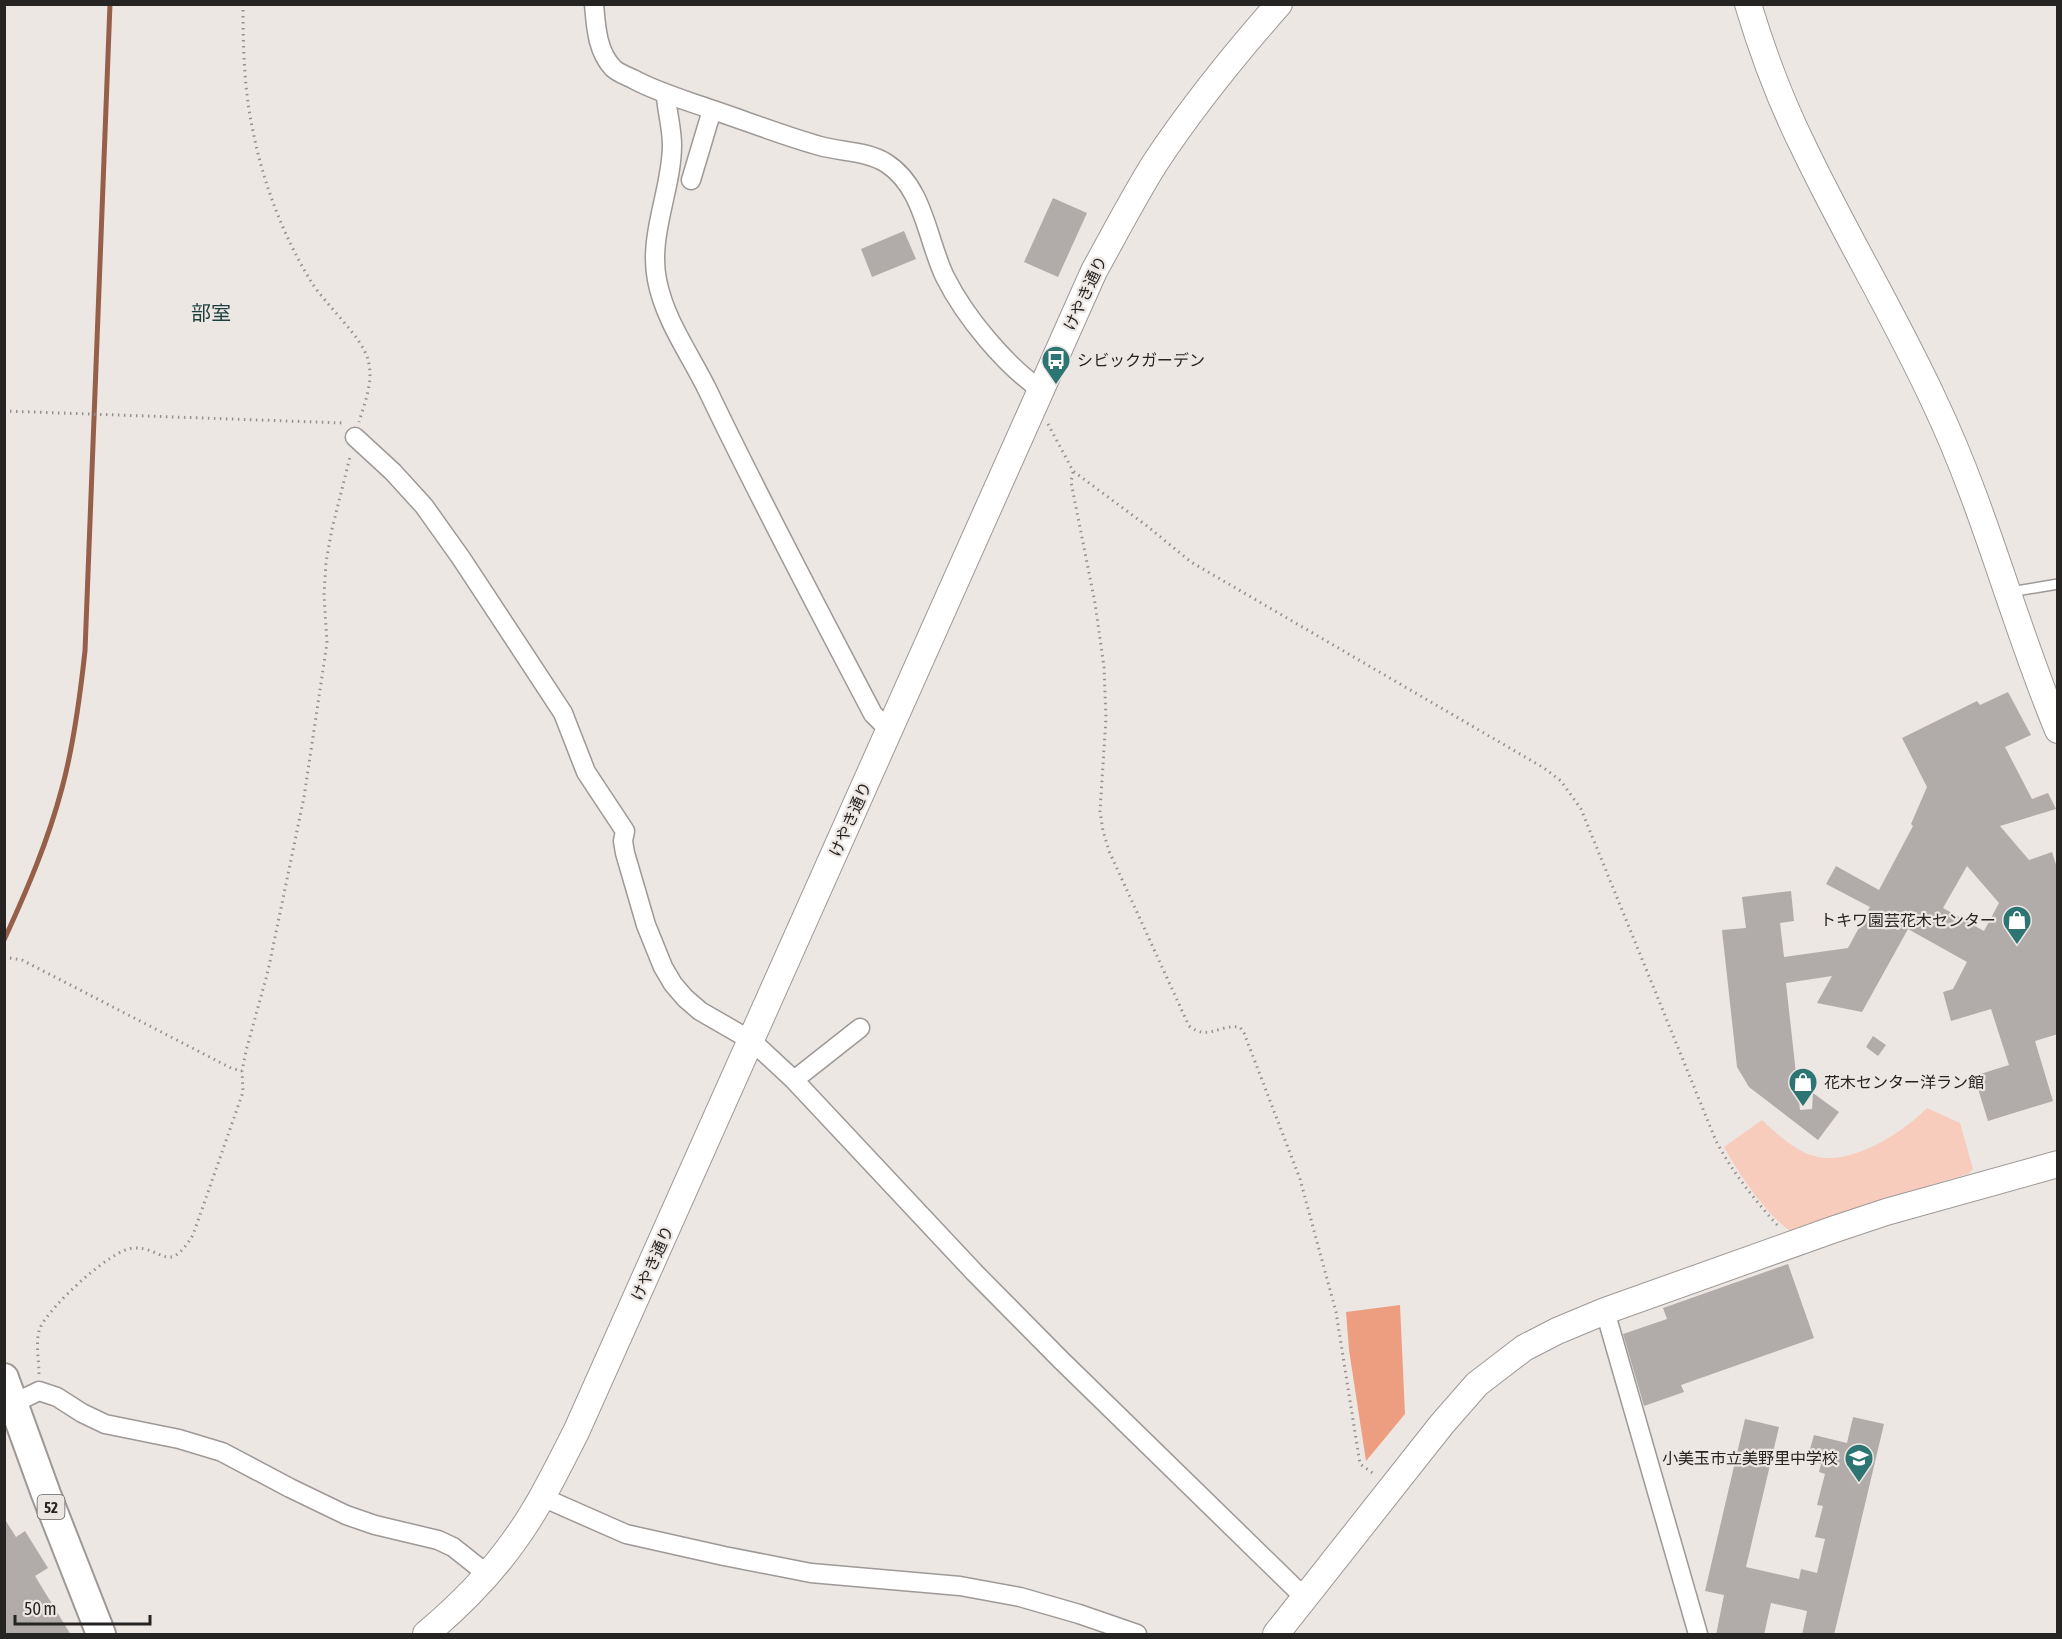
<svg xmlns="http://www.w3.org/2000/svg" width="2062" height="1639" font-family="'Asap Condensed','Noto Sans JP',sans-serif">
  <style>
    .green { fill: #f7ccbc }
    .forest { fill: #ee9e80 }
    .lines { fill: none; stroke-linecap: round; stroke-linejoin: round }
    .stream { stroke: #955f4a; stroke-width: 5 }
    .building { fill: #b1aba9; fill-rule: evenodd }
    .lane-casing { stroke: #9e9896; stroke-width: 12 }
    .street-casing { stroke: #9e9896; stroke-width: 21 }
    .secondary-casing { stroke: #9e9896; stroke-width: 28 }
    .primary-casing { stroke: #9e9896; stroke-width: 32 }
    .path { stroke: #95908e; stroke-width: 3; stroke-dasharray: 1.5 4.5; stroke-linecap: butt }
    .lane { stroke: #fff; stroke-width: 9 }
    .street { stroke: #fff; stroke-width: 18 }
    .secondary { stroke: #fff; stroke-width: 26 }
    .primary { stroke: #fff; stroke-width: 28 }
    .labels { text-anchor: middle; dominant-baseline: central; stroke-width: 4.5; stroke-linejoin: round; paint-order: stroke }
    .shield { fill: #ede7e4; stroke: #625e5d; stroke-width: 1.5 }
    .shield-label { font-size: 15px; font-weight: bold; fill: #262423 }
    .street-label { font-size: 16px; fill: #262423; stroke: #ede7e4 }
    .poi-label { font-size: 16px; fill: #262423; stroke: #ede7e4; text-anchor: start }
    .quarter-label { font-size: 20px; fill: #1c3e3d; stroke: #ede7e4 }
  </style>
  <rect width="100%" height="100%" fill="#ede7e4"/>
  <path class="green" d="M1927 1108 1960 1123 1973 1169 1968 1174 1873 1202 1790 1231C1765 1213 1739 1174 1724 1147L1762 1120C1778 1135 1800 1156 1824 1158 1860 1160 1903 1132 1927 1108Z"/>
  <path class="forest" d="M1400 1305 1405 1414 1366 1461 1349 1350 1346 1312Z"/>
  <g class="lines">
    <path class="stream" d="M4 940C27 890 48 841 62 788 74 744 80 697 85 651L110 4"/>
  </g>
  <path class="building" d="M1053 198 1087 213 1058 277 1024 262Z
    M904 231 916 259 872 277 861 249Z
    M2008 692 2031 735 2005 747 2032 799 2048 793 2056 809 2000 826 2029 860 2052 852 2058 871V1034L2035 1041 2053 1101 1988 1121 1974 1076 2009 1065 1991 1009 1951 1021 1943 992 1953 989 1967 962 1908 929 1862 1012 1817 1003 1832 976 1786 983 1800 1110 1812 1109 1813 1093 1839 1112 1818 1140 1749 1087 1737 1067 1722 930 1746 928 1742 897 1791 891 1794 921 1780 923 1784 957 1848 948 1870 907 1826 884 1836 866 1879 890 1913 826 1911 824 1927 787 1902 738 1977 701 1980 705ZM1967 866 1999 903 1984 931 1943 908Z
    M1873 1036 1886 1045 1878 1056 1866 1047Z
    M1788 1264 1814 1338 1681 1385 1684 1392 1644 1406 1623 1334 1667 1319 1663 1308Z
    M1853 1417 1884 1424 1834 1635H1802L1807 1611 1771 1603 1764 1635H1716L1724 1595 1705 1591 1745 1419 1779 1427 1746 1567 1799 1579 1801 1569 1817 1573 1825 1539 1815 1537 1823 1506 1817 1505 1825 1474 1819 1472 1821 1464 1807 1460 1814 1435 1847 1443Z
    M4 1518 16 1537 25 1531 48 1568 35 1576 71 1635H4Z"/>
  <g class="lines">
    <g class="lane-casing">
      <path id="lane" d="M2010 592 2058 584"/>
    </g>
    <g class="street-casing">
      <path id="street" d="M594 4C596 27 597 51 613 68 618 73 627 76 633 79 659 93 685 100 713 110 749 122 784 136 820 146 842 152 867 151 886 163 924 187 927 240 945 277 965 317 1005 365 1041 390
        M666 96C667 112 672 128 672 145 672 189 648 235 657 280 665 321 690 354 708 391 760 500 817 607 873 714L889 730
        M691 180 712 110
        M355 437 393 472 424 506 461 558 563 713 586 772 625 831 623 841 625 853 646 925 663 967 673 984 685 998 700 1011 752 1041 794 1080 974 1272 1061 1360 1305 1598
        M794 1080 860 1028
        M1605 1311 1698 1634
        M6 1407 39 1391 57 1397 82 1413 105 1424 179 1439 222 1452 290 1488 346 1515 375 1525 438 1540 453 1547 487 1574
        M542 1497 626 1534 724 1556 811 1573 960 1586 1020 1597 1079 1614 1137 1634"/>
    </g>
    <g class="secondary-casing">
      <path id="secondary" d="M1748 4C1763 54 1781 102 1804 148 1845 234 1895 316 1935 403 1985 508 2013 622 2058 730
        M426 1634C458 1607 490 1575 514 1541 539 1507 557 1469 576 1432L1094 271C1114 235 1133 198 1155 163 1192 107 1234 55 1279 4
        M1276 1634 1442 1424 1477 1384 1524 1348 1557 1331 1605 1311 1832 1230 1886 1212 2058 1164"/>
    </g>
    <g class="primary-casing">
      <path id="primary" d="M4 1378 46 1494 101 1634"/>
    </g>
    <path class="path" d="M243 4C243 46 244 90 253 131 263 183 284 238 312 283 326 305 363 338 368 360 374 380 365 402 359 422
      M4 411 344 423
      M1048 424 1073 471 1147 526 1191 562 1544 768 1561 781 1581 809 1716 1141C1733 1173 1754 1199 1778 1226
      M1073 472 1071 482 1095 603 1104 667 1106 718 1100 811 1103 831 1109 851 1189 1026C1208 1041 1219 1024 1240 1027L1244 1033 1300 1179 1336 1312 1360 1464 1374 1474
      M4 957 22 960 231 1068 242 1071
      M39 1374C39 1359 35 1341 40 1328 49 1307 112 1248 134 1248 163 1247 168 1276 193 1235L243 1092 242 1071 246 1051 268 971 304 797 327 643 324 595 326 562 332 529 350 457"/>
    <use href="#lane" class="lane"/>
    <use href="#street" class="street"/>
    <use href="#secondary" class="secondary"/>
    <use href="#primary" class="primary"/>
  </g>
  <defs>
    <g id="bus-pin" transform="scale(1.5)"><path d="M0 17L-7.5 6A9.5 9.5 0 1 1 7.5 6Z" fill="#2c7572" stroke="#ede7e4"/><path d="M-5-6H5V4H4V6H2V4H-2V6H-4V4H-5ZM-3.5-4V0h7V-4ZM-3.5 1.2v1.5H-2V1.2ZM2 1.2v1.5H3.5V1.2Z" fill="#fff"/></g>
    <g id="shop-pin" transform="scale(1.5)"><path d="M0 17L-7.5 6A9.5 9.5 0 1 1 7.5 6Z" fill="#2c7572" stroke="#ede7e4"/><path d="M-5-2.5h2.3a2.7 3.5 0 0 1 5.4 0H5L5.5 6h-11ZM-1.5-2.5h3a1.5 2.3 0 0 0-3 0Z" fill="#fff"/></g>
    <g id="school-pin" transform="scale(1.5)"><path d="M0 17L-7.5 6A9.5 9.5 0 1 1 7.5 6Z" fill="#2c7572" stroke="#ede7e4"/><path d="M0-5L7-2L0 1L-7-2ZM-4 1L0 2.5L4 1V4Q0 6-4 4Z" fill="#fff"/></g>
  </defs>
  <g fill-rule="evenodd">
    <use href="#bus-pin" x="1056" y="360"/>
    <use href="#shop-pin" x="2017" y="920"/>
    <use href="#shop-pin" x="1803" y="1082"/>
    <use href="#school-pin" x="1859" y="1458"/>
  </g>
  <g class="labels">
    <rect class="shield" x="37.5" y="1495" width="27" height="24" rx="4.5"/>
    <g class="shield-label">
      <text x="51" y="1507">52</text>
    </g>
    <g class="street-label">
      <text transform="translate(1085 293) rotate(-65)">けやき通り</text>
      <text transform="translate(850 819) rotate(-66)">けやき通り</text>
      <text transform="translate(652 1263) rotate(-66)">けやき通り</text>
    </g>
    <g class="poi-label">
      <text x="1077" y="360">シビックガーデン</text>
      <text x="1996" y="920" text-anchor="end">トキワ園芸花木センター</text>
      <text x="1824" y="1082">花木センター洋ラン館</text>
      <text x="1838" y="1458" text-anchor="end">小美玉市立美野里中学校</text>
    </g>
    <g class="quarter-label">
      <text x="211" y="312">部室</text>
    </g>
  </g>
  <rect width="2062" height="1639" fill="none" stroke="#262423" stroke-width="12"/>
  <path d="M15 1615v9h135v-9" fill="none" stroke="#262423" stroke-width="3"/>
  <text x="24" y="1615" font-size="18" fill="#262423" stroke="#ede7e4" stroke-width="4.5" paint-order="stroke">50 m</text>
</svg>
